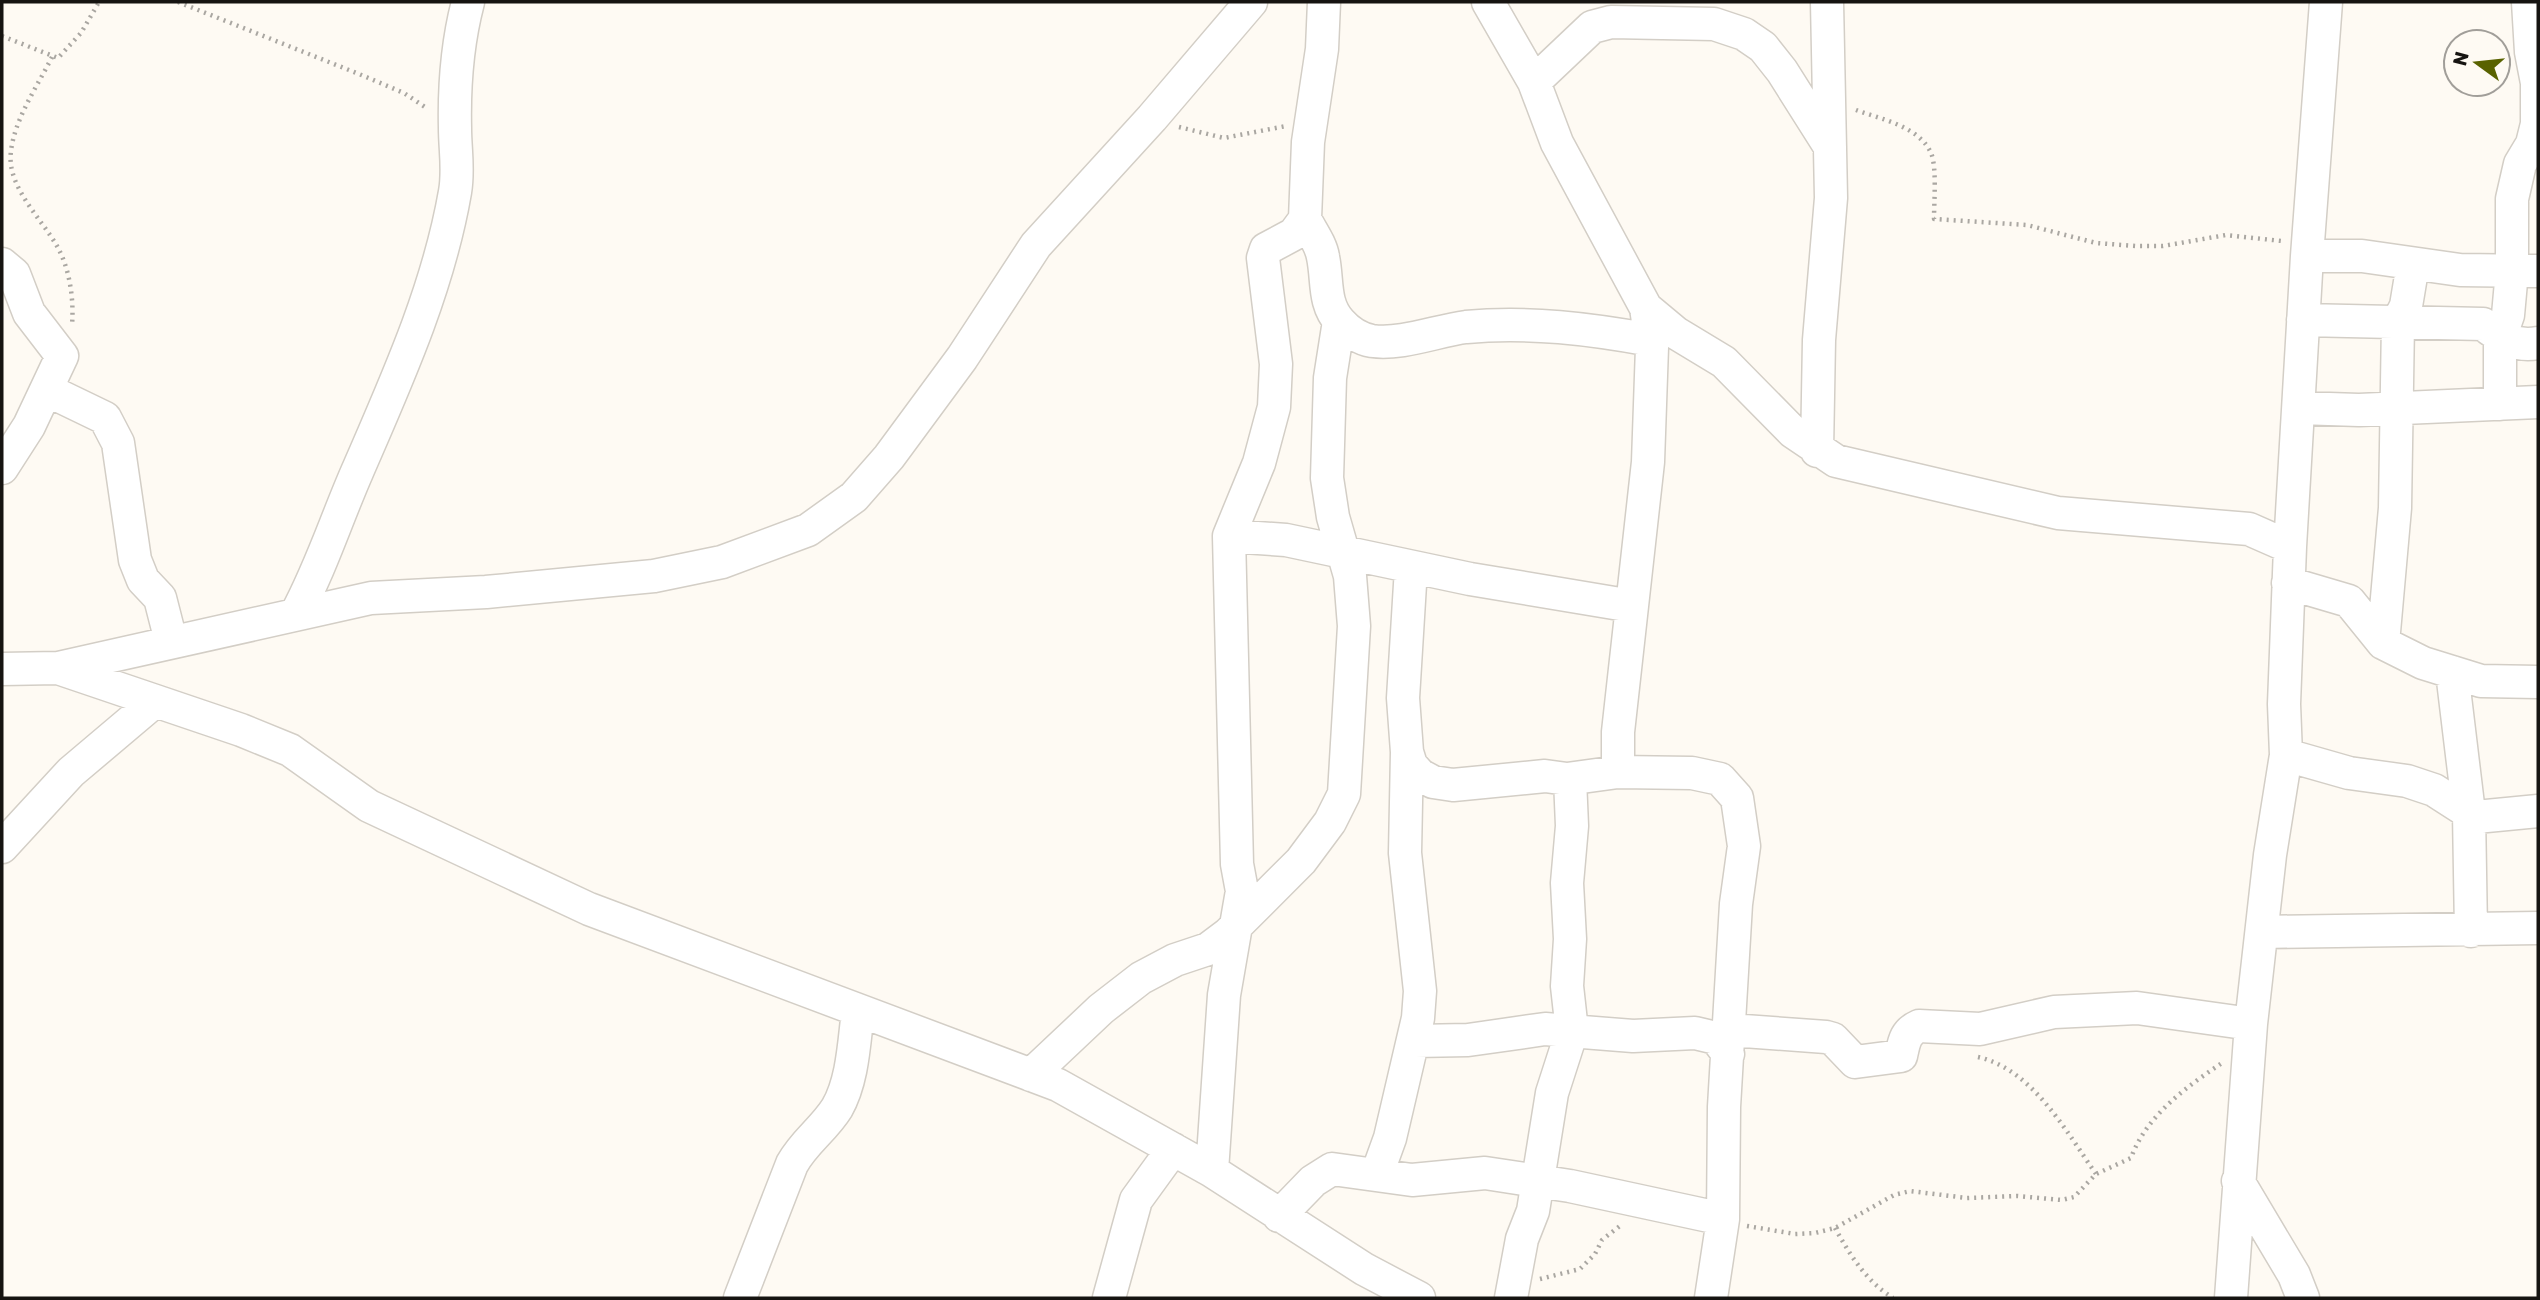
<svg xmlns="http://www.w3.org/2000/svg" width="2540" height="1300" font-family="Rubik,sans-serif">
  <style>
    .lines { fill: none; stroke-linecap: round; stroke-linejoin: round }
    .minor-casing { stroke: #d3cec6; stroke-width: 35 }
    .path { stroke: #aaa7a2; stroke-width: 4.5; stroke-dasharray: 2 5; stroke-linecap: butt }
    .minor { stroke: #fff; stroke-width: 32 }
  </style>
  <rect width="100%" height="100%" fill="#fefaf3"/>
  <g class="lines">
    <g class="minor-casing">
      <path id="minor" d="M1488 2 1534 82 1557 143 1646 308 1652 347 1648 462 1618 732V772
        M1534 82 1592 27 1611 22 1714 24 1744 34 1763 47 1782 71 1830 147
        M1305 219C1311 231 1321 244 1323 257 1328 281 1323 303 1340 322 1348 331 1360 339 1372 341 1402 345 1436 331 1466 327 1528 321 1591 329 1651 340
        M2307 256H2362L2460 270 2538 271
        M2 264 14 274 29 313 62 356 29 426 2 468
        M1646 308 1676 333 1724 362 1793 432 1836 461 2058 513 2249 529 2290 547
        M2303 320 2483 324C2500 338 2516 347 2538 343
        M47 390 105 418 118 443 135 560 143 580 160 598 171 641
        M2500 404V338L2508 315 2512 271V199L2520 164 2532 144 2537 124V83L2531 52 2528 2
        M2299 408 2359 410 2538 402
        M1817 451 1819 340 1831 198 1827 2
        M1229 536 1286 540 1470 579 1632 606
        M1411 568 1403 698 1407 752 1411 765 1420 775 1433 782 1453 785 1545 776 1567 779 1618 772 1692 773 1720 779 1737 798 1744 846 1736 904 1724 1107 1723 1219 1711 1298
        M2288 583 2349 601 2383 643 2423 663 2481 681 2538 682
        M296 614C321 568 336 520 357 472 396 382 438 290 455 192 459 170 455 150 455 128 454 85 457 44 468 2
        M2383 643 2395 508 2398 322 2406 306 2413 264
        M58 668 241 730 290 750 369 806 589 909 1058 1085 1212 1171 1364 1269 1419 1298
        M2 669 58 668 371 598 486 592 654 576 722 562 808 530 854 497 889 457 962 358 1036 245 1152 118 1251 2
        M2452 672 2469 813 2471 931
        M2286 755 2349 773 2407 781 2434 790 2476 817 2538 811
        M2 847 71 772 155 701
        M2262 932 2538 928
        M1730 1030 1826 1037 1833 1039 1855 1062 1901 1056C1904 1042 1905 1032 1919 1026L1980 1029 2054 1012 2137 1008 2251 1024
        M1415 1041 1468 1040 1545 1029 1633 1036 1695 1033 1716 1038 1728 1054
        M1031 1075 1101 1009 1141 978 1175 960 1208 949 1228 934 1301 861 1330 822 1344 794 1354 626 1350 576 1333 517 1327 478 1330 378 1339 321
        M1212 1171 1224 995 1242 891 1237 864 1229 536 1259 463 1274 407 1276 364 1263 258 1266 249 1294 234 1305 219 1308 142 1322 49 1324 2
        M1377 1174 1390 1138 1418 1018 1420 991 1405 853 1407 752
        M2238 1181 2294 1275 2303 1298
        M1279 1216 1313 1181 1332 1169 1412 1180 1485 1173 1570 1186 1723 1219
        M740 1298 792 1164C804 1142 824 1129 837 1108 853 1080 854 1042 858 1011
        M1109 1298 1136 1200 1173 1149
        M1511 1298 1522 1239 1533 1211 1552 1093 1572 1031 1567 986 1570 939 1567 883 1572 826 1570 779
        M2231 1298 2251 1024 2270 855 2286 755 2284 704 2290 547 2307 256 2326 2"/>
    </g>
    <path class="path" d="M178 2 359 74 404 93 428 109
      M2 36 58 58 81 33 99 2
      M52 57C37 87 15 118 11 151 6 186 41 218 57 246 70 269 74 300 72 325
      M1856 110C1880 119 1919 126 1931 153 1937 167 1934 202 1934 219L2027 225 2096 243 2136 246H2163L2226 235 2282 241
      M1179 127 1224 138 1286 126
      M1978 1057C2032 1069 2066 1131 2096 1174
      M1747 1226 1795 1234 1815 1233 1835 1228 1894 1195 1910 1191 1967 1198 2017 1196 2062 1200 2074 1197 2096 1174 2131 1158C2146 1116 2186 1087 2222 1063
      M1835 1228C1850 1255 1866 1281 1893 1298
      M1540 1279 1580 1269 1595 1254 1602 1240 1621 1225"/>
    <use href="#minor" class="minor"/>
  </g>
  <rect width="2540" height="1300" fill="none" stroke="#161411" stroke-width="7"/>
  <g transform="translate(2477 63) rotate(285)"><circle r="33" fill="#fefaf3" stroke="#a19e99" stroke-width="2"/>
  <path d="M0-5L12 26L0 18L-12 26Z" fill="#596200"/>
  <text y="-10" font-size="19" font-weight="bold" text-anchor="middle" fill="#161411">N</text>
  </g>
</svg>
